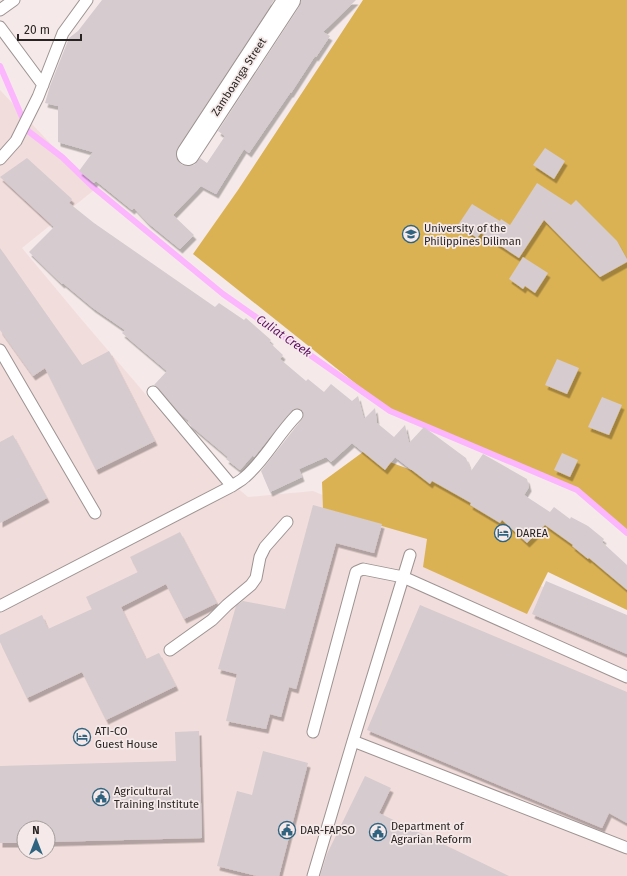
<svg xmlns="http://www.w3.org/2000/svg" width="627" height="876" font-family="'Fira Sans',sans-serif">
  <style>
    .built { fill: #f1dddb; fill-rule: evenodd }
    .forest { fill: #dbb253 }
    .lines { fill: none; stroke-linecap: round; stroke-linejoin: round }
    .stream { stroke: #fbb6fe; stroke-width: 6 }
    .building { fill: #d6cbcf; filter: url(#shadow) }
    .lane-casing { stroke: #9d9392; stroke-width: 13 }
    .street-casing { stroke: #9d9392; stroke-width: 24 }
    .lane { stroke: #fff; stroke-width: 11 }
    .street { stroke: #fff; stroke-width: 22 }
    .labels { text-anchor: middle; dominant-baseline: central; stroke-width: 3.5; stroke-linejoin: round; paint-order: stroke }
    .street-label { font-size: 11px; fill: #282423; stroke: #f5eae9 }
    .poi-label { font-size: 11px; fill: #282423; stroke: #f5eae9; text-anchor: start }
    .water-label { font-size: 12px; font-style: italic; fill: #600e66; stroke: #f5eae9 }
  </style>
  <defs>
    <filter id="shadow"><feDropShadow dx="2.5" dy="4.5" stdDeviation="0" flood-color="#0004"/></filter>
  </defs>
  <rect width="100%" height="100%" fill="#f5eae9"/>
  <path class="built" d="M0 90 94 190 22 248 82 320 195 452 248 497 313 491 627 622V876H0ZM24 828H48V852H24Z"/>
  <path class="forest" d="M363 0H627V533L577 490 390 411 193 254 238 190Z
    M363 452 572 530 627 566V610L548 572 527 614 423 567 427 539 323 509 322 482Z"/>
  <g class="lines">
    <path class="stream" d="M0 66 28 131 62 157 93 187 223 294 390 411 577 490 627 533"/>
  </g>
  <path class="building" d="M102 0H274L178 147 176 154 177 160 182 165 188 166 194 165 200 158 207 163 225 136 218 131 299 7 301 0H356L323 32 330 36 316 57 315 56 291 93H290L249 153 244 149 216 194 201 186 173 215 194 235 180 249 148 223 134 208 132 210 96 181 94 183 79 171 93 152 58 142V106L45 103 50 86 69 38 78 31Z
    M545 148 565 161 554 179 533 165Z
    M27 158 72 199 69 203 94 223 215 307 219 303 244 320 246 318 271 340 269 342 283 355 280 359 306 381 308 379 324 392 331 384 352 401 358 396 364 419 375 408 377 423 394 437 405 425 409 443 424 427 466 458 471 471 483 454 527 479 529 487 524 495 550 512 554 507 570 519 571 517 588 526 604 539 602 542 627 565V590L589 558 588 559 572 546 573 545 545 525 527 543 502 520 500 523 470 505 471 503 432 481 430 484 395 457 385 470 352 443 331 462 326 457 299 469 302 477 270 492 261 471 302 419 304 413 302 410 298 408 292 410 254 457 253 455 240 470 226 459 228 457 190 425 188 422 189 421 181 414 158 388 154 385 167 371 122 333 125 330 93 308 63 283 62 284 29 252 54 227 0 177Z
    M537 183 571 205 576 200 617 241 627 259V262L600 277 544 220 519 258 481 233 477 238 458 225 472 204 500 221 501 219 510 225Z
    M0 248 82 365 109 351 155 441 96 470 45 368 33 376 0 330Z
    M523 257 548 273 535 293 525 286 523 289 509 279Z
    M557 359 579 368 567 394 545 385Z
    M602 397 622 405 609 435 588 427Z
    M13 435 47 498 0 523V442Z
    M562 453 578 460 570 477 554 470Z
    M313 505 382 524 374 553 336 543 296 689 289 687 281 717 270 714 266 729 226 721 237 674 218 669 236 606 243 601 285 609Z
    M180 532 217 603 184 619 166 584 121 607 146 659 159 653 176 686 106 720 82 672 27 698 0 642V635L42 615 48 629 92 609 86 597 138 572 130 557Z
    M546 581 627 615V654L532 614Z
    M420 605 627 692V823L609 813 602 828 367 730Z
    M199 731 202 838 48 842V828H24V843H0V766L176 761 175 732Z
    M263 751 308 763 279 876H257L217 866 237 791 252 795Z
    M365 776 391 788 379 813 509 876H320L327 854Z"/>
  <g class="lines">
    <g class="lane-casing">
      <path id="lane" d="M0 10 14 0
        M0 27 43 85
        M0 159 16 141 38 97 63 33 87 0
        M0 350 95 513
        M153 392 232 486
        M0 606 232 486C236 483 241 481 245 477 265 460 278 434 297 415
        M170 650 212 620 227 605 251 585 256 578 260 557 265 547 287 522
        M313 732 356 572 363 569 403 577 627 677
        M353 741 627 848
        M313 876 353 741 410 555"/>
    </g>
    <g class="street-casing">
      <path id="street" d="M188 154 289 0"/>
    </g>
    <use href="#lane" class="lane"/>
    <use href="#street" class="street"/>
  </g>
  <defs>
    <g id="university-ring" transform="scale(0.9)"><circle r="9.5" fill="#f5eae9" stroke="#2f6380" stroke-width="1.5"/><path d="M0-5L7-2L0 1L-7-2ZM-4 1L0 2.5L4 1V4Q0 6-4 4Z" fill="#2f6380"/></g>
    <g id="hotel-ring" transform="scale(0.9)"><circle r="9.5" fill="#f5eae9" stroke="#2f6380" stroke-width="1.5"/><path d="M-6-4.5h1.5V1H6V5H4.5V3h-9V5H-6ZM-4 0a1.8 1.8 0 1 1 3.6 0ZM.5 0V-2.5h3Q6-2.5 6 0Z" fill="#2f6380"/></g>
    <g id="civic-ring" transform="scale(0.9)"><circle r="9.5" fill="#f5eae9" stroke="#2f6380" stroke-width="1.5"/><path d="M-.6-6.5H3V-4.5H.6V-3L4-1V1h2V6H-6V1h2V-1L-.6-3ZM-1.2 2.5V6h2.4V2.5Z" fill="#2f6380"/></g>
  </defs>
  <g fill-rule="evenodd">
    <use href="#university-ring" x="411" y="234"/>
    <use href="#hotel-ring" x="503" y="533"/>
    <use href="#hotel-ring" x="82" y="737"/>
    <use href="#civic-ring" x="101" y="797"/>
    <use href="#civic-ring" x="287" y="830"/>
    <use href="#civic-ring" x="378" y="832"/>
  </g>
  <g class="labels">
    <g class="street-label">
      <text transform="translate(239 77) rotate(-57)">Zamboanga Street</text>
    </g>
    <g class="poi-label">
      <text x="424" y="228">University of the<tspan x="424" dy="13">Philippines Diliman</tspan></text>
      <text x="516" y="533">DAREA</text>
      <text x="95" y="731">ATI-CO<tspan x="95" dy="13">Guest House</tspan></text>
      <text x="114" y="791">Agricultural<tspan x="114" dy="13">Training Institute</tspan></text>
      <text x="391" y="826">Department of<tspan x="391" dy="13">Agrarian Reform</tspan></text>
      <text x="300" y="830">DAR-FAPSO</text>
    </g>
    <g class="water-label">
      <text transform="translate(284 336) rotate(35)">Culiat Creek</text>
    </g>
  </g>
  <g transform="translate(36 840)"><circle r="19" fill="#f5eae9" stroke="#a39b9a"/>
  <path d="M0-3L7 15L0 10L-7 15Z" fill="#2f6380"/>
  <text y="-6" font-size="11" font-weight="bold" text-anchor="middle" fill="#282423">N</text>
  </g>
  <path d="M18 34v6h63v-6" fill="none" stroke="#282423" stroke-width="2"/>
  <text x="24" y="34" font-size="12" fill="#282423" stroke="#f5eae9" stroke-width="3" paint-order="stroke">20 m</text>
</svg>
